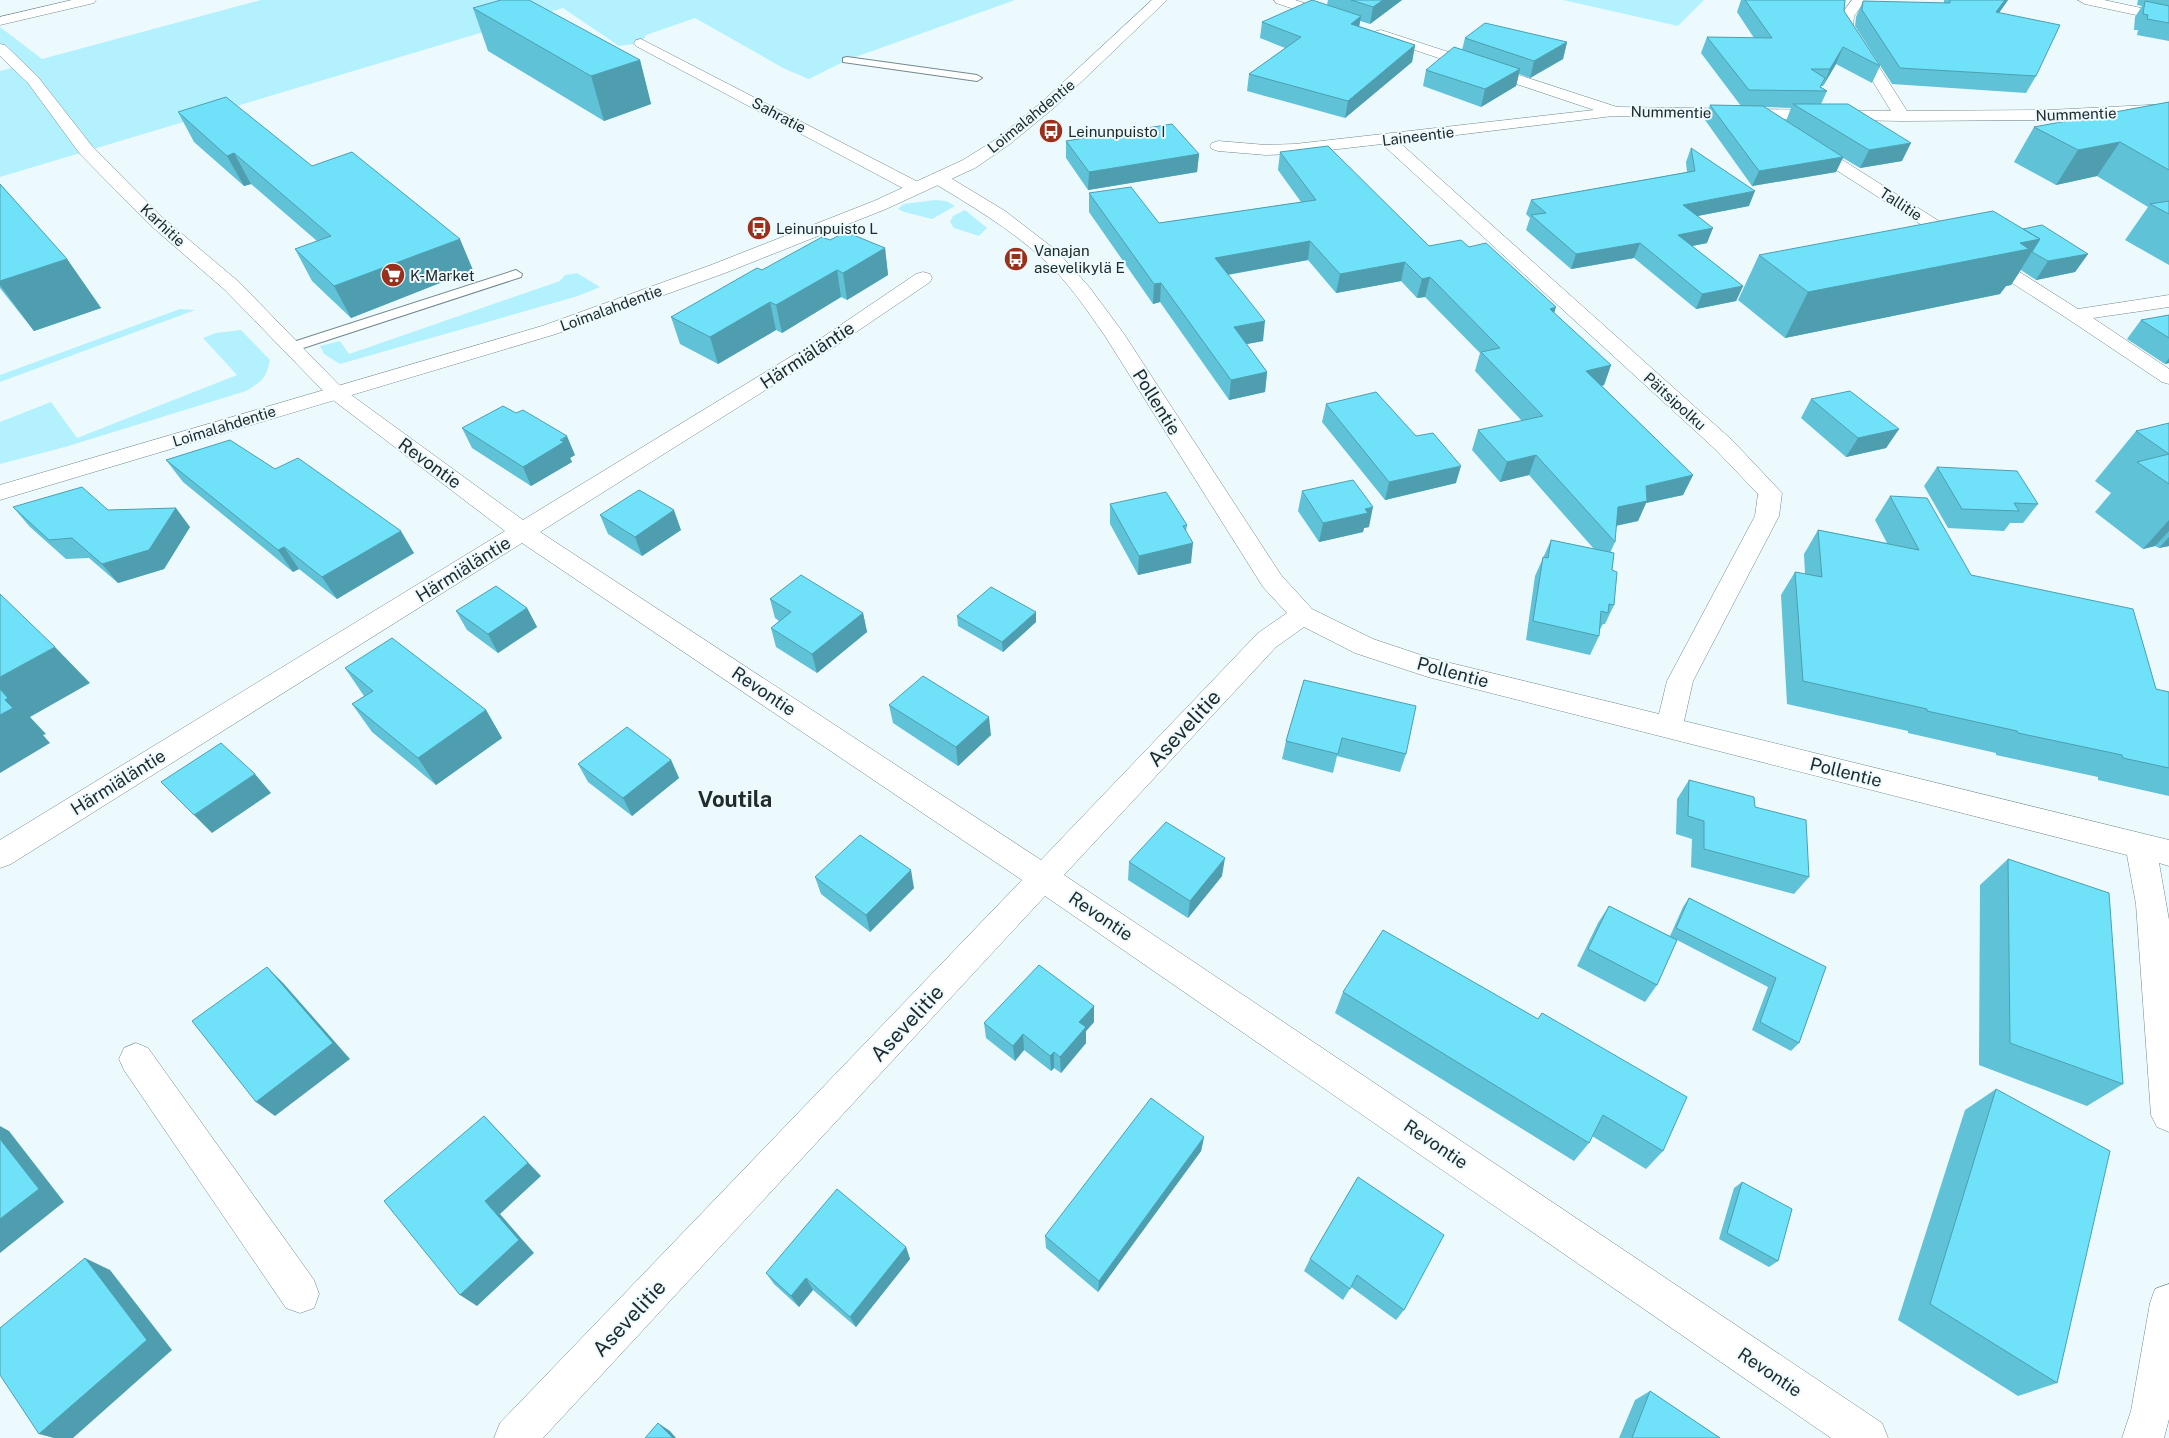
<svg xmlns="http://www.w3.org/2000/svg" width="2169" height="1438" font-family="'Public Sans',sans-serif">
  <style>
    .green { fill: #b4f1fe }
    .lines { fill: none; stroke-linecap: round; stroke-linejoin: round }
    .service-casing { stroke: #74898e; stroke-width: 2 }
    .minor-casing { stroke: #74898e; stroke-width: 1 }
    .tertiary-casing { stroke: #74898e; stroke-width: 1 }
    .service { fill: #fff; fill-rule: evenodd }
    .minor { fill: #fff; fill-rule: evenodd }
    .tertiary { fill: #fff; fill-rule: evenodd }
    .wall { fill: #5fc2d7; fill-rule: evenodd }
    .shaded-wall { fill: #4e9eaf }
    .building { fill: #6fe2fa; stroke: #4e9eaf }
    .labels { text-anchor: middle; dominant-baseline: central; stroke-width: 4; stroke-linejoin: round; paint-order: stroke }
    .far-street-label { font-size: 15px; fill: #212a2c; stroke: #ecfafe }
    .far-poi-label { font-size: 15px; fill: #212a2c; stroke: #ecfafe; text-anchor: start }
    .street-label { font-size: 18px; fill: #212a2c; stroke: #ecfafe }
    .near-street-label { font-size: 21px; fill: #212a2c; stroke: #ecfafe }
    .district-label { font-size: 22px; font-weight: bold; fill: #212a2c; stroke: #ecfafe }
  </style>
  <rect width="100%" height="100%" fill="#ecfafe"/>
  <path class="green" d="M261 0H1015L847 60 809 79 785 69 695 18 646 35 641 43 619 46 563 8 0 177V71L25 64 0 43V27L42 59Z
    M1563 0H1704L1678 26Z
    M935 200 946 201 955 206 932 219 904 212 898 209 904 204Z
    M965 210 987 228 979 236 954 228 950 222 953 216Z
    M577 273 600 287 578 296 340 364 324 354 320 346 340 341 349 354 560 281 565 275Z
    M180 309 195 310 0 382V375Z
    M241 330 270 360C266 379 262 381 246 391L65 447 0 464V422L51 402 77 438 237 375 203 338 216 333Z"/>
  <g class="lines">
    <g class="service-casing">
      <path id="service" d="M847 57 977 75 982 78 977 81 843 62V58Z
        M516 270 522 274 521 277 297 350H287L285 347 287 344Z"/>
    </g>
    <g class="minor-casing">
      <path id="minor" d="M72 0H96L94 3 0 25V17Z
        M1274 0H1295L1340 15 1342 18 1340 21H1330L1276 3Z
        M1852 0H1866L1854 16 1853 26 1907 111 2049 110 2169 104V114L2049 120 1902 121 1613 116 1399 142 1732 440 1782 493 1779 516 1693 681 1684 721 2169 840V866L2159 863 2169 920V1132L2157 1127 2151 1115 2136 904 2127 855 1428 677 1355 653 1304 627 1276 647 1064 875 1882 1423 1888 1438H1831L1045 896 543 1438H494L500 1423 1022 880 522 543 11 864 0 868V840L505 531 329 397 225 290 150 225 80 154 28 83 0 56V44L5 45 38 77 92 146 162 217 239 282 343 389 523 520 823 337 916 274 923 272 930 274 932 278 930 282 837 345 540 532 1041 860 1258 633 1287 613 1263 587 1105 336C1086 309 1067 280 1042 258 1009 228 970 205 932 182L929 178 932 174H944L1005 211 1057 251 1090 288 1124 334 1281 575 1312 609 1373 639 1430 658 1659 714 1667 681 1755 516 1758 494 1716 450 1382 144 1295 154 1266 155 1218 151 1212 149 1210 146 1212 143 1218 141 1266 145 1295 144 1594 110 1376 37 1374 34 1376 31 1381 30 1617 107 1891 111 1839 26 1840 16Z
        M2078 0H2104L2169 14V22L2085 4Z
        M641 39 922 184 925 188 922 192H910L636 46 634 43 636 40Z
        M1808 140 1814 142 2078 309 2169 295V307L2093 318 2169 369V384L2162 382 2068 319 1802 148 1800 145 1802 142Z
        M136 1043 148 1048 314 1280 319 1294 314 1308 300 1313 286 1308 124 1070 119 1059 124 1048Z
        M2169 1284V1419L2164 1438H2122L2131 1411 2150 1303 2155 1289Z"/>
    </g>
    <g class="tertiary-casing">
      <path id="tertiary" d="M1152 0H1167L1055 107 1010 144 975 168 886 209 725 273 556 334 0 500V485L542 326 711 265 874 201 963 160 998 138 1043 101Z"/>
    </g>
    <use href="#service" class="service"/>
    <use href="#minor" class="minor"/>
    <use href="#tertiary" class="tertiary"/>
  </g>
  <path class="wall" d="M1328 0H1402L1370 24 1360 21 1359 26 1415 45 1412 62 1345 118 1247 91 1249 74 1285 48 1260 38 1262 22 1327 5Z
    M1741 0H1845L1844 11 1880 66 1872 83 1836 64 1823 86H1821V87L1827 91 1821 104 1902 161 1860 168 1843 158 1836 172 1752 186 1705 120 1710 105 1741 106 1701 53 1707 37 1754 38 1737 12ZM1764 107 1791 108 1786 121Z
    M1944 0H2008L1999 13 2036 76 2026 93 1892 84 1855 26 1856 17 1863 1 1944 3Z
    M2138 0H2169V41L2137 35 2138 30H2134L2135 17 2142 6 2137 5Z
    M473 8 640 60 651 104 604 121 488 51Z
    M1465 38 1567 42 1563 59 1530 78 1519 74 1516 86 1481 107 1423 86 1426 70 1462 50Z
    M2169 102V265L2125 240 2148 207 2097 176 2056 185 2014 162 2034 127Z
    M178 112 312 166 473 270 351 318 312 281 295 249 317 241 251 184 244 186 194 142Z
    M1066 141 1199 154 1197 172 1088 190 1066 158Z
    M1691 148 1749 206 1697 216 1707 243 1692 246 1743 286 1736 301 1696 309 1634 258 1571 269 1526 230 1530 218 1526 214 1531 200 1687 172 1686 162Z
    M1280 152 1429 246 1469 247 1554 313 1611 365 1604 385 1602 386 1693 475 1683 495 1646 503 1638 521 1616 526 1615 542 1610 553 1614 605 1605 624H1603L1599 631V636L1590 655 1526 640 1535 576 1551 540 1594 549 1529 475 1500 482 1472 450 1478 430 1522 421 1475 371 1480 353 1425 297 1417 298 1401 281 1336 293 1308 260 1228 275 1263 341 1246 344 1267 372 1265 392 1229 400 1160 302 1153 304 1089 212V193L1159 223 1301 202 1278 170Z
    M0 184 67 259 101 308 34 331 0 288Z
    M2023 229 2088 254 2075 272 2036 280 2021 270 2011 285 2006 286 2000 294 1785 338 1738 300 1759 255Z
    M830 240 885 248 888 275 847 300 841 297 782 333 776 330 718 364 680 344 671 317 762 270Z
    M2169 315V363L2165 364 2127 339 2141 320Z
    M1811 399 1899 429 1886 448 1846 457 1801 418Z
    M1326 404 1416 436 1456 483 1385 500 1322 422Z
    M2169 423V546L2159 548 2155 546 2143 549 2095 512 2111 493 2095 481 2136 431Z
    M462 428 575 455 570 458 572 462 531 486 472 448Z
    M166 460 275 469 414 553 337 599 299 569 293 572 183 482Z
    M1937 467 2038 504 2023 523H2010L2004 531 1948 528 1924 486Z
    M1302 491 1369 527 1364 528 1363 532 1319 542 1298 511Z
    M1890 496 1971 575 2156 689 2169 692V796L2098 780V777L1996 755V753L1908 733V731L1787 704 1781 595 1795 572 1805 574 1804 554 1818 530 1887 543 1875 520Z
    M1110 504 1187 525 1186 532 1191 563 1138 575 1110 524Z
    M13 507 108 510 190 527 164 569 118 583 89 558 66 559 30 527Z
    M600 515 681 530 642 556 608 534Z
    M770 599 863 613 867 632 817 673 776 647 771 628 779 621 775 618Z
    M527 608 537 627 498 653 467 630 456 611Z
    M1036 612V622L1003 652 958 626 957 616Z
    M345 668 486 710 502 738 436 785 372 732 352 704 364 696Z
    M1304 680 1406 754 1400 772 1337 756 1333 773 1282 759 1286 741Z
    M889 705 991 735 958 766 893 723Z
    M671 760 679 778 632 816 588 782 578 764Z
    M1689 780 1809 877 1794 894 1691 867 1692 839 1676 834 1677 799Z
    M2008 859 2123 1084 2087 1106 1979 1065 1980 885Z
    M1129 862 1222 876 1188 918 1128 880Z
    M815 877 914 888 870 932 821 894Z
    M1689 898 1826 967 1799 1043 1791 1051 1752 1030 1768 987 1677 940 1657 985 1645 1002 1577 966 1598 923 1609 906 1670 936 1683 907Z
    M1343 992 1538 1019 1542 1013 1663 1151 1646 1169 1592 1136 1589 1143 1574 1161 1335 1013Z
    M1094 1006V1022L1086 1031V1043L1061 1073 1054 1068 1051 1071 1024 1050 1015 1061 986 1038 984 1023Z
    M1996 1089 2057 1383 2018 1396 1898 1320 1965 1110Z
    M1204 1137 1201 1151 1098 1292 1046 1248 1045 1236Z
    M1358 1177 1404 1310 1396 1320 1351 1287 1343 1300 1304 1271 1310 1259Z
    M1742 1182 1778 1261 1769 1267 1719 1239 1734 1188Z
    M906 1247 910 1259 856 1327 813 1290 799 1307 774 1284 766 1273Z
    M1650 1391 1720 1438H1619L1635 1400Z"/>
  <path class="shaded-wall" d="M1383 0H1402L1370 24 1373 7Z
    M2005 0H2008L1988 28 1996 12Z
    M1361 16 1358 33 1351 24Z
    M1567 42 1563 59 1530 78 1534 61Z
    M1415 45 1412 62 1345 118 1348 101Z
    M1843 47 1836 64 1823 86 1830 69Z
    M640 60 651 104 604 121 591 76Z
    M1520 69 1516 86 1481 107 1485 89Z
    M2120 142 2097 176 2056 185 2078 150Z
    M1911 143 1902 161 1860 168 1869 150Z
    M234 153 251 184 244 186 227 156Z
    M1199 154 1197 172 1088 190 1089 172Z
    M1843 157 1836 172 1752 186 1759 171Z
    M1755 191 1749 206 1677 220 1683 205Z
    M1713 228 1707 243 1672 250 1678 235Z
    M460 239 473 270 351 318 334 286Z
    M2040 239 2011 285 2006 286 2000 294 1785 338 1808 292 2020 243Z
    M1310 241 1308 260 1214 277 1215 258Z
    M1640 243 1634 258 1571 269 1576 254Z
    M885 248 888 275 847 300 843 273Z
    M2088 254 2075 272 2036 280 2048 261Z
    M67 259 101 308 34 331 0 285V281Z
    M1405 262 1401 281 1336 293 1340 274Z
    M837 270 841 297 782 333 776 305Z
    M1430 277 1425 297 1417 298 1422 279Z
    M1161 283 1160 302 1153 304 1154 284Z
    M1743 286 1736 301 1696 309 1702 294Z
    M770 302 776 330 718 364 710 337Z
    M1556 307 1550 327V309Z
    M1265 321 1263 341 1232 347 1234 327Z
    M2169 358V363L2165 364Z
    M1611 365 1604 385 1579 391 1586 371Z
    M1267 372 1265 392 1229 400 1231 380Z
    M1899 429 1886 448 1846 457 1858 438Z
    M567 436 575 455 570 458 572 462 531 486 523 467Z
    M1536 455 1529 475 1500 482 1507 462Z
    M1461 466 1456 483 1385 500 1389 482Z
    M1693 475 1683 495 1646 503 1638 521 1609 527 1618 507 1646 486Z
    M1373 507 1369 527 1364 528 1363 532 1319 542 1323 523 1365 509Z
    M176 508 190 527 164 569 118 583 102 564Z
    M674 510 681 530 642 556 635 537Z
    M2169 520V531L2155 546 2143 549Z
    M401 531 414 553 337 599 322 577Z
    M2169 537V546L2159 548Z
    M1193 543 1191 563 1138 575 1139 556Z
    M284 547 299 569 293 572 278 550Z
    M527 608 537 627 498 653 488 634Z
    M1036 612V622L1003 652 1002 642Z
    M863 613 867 632 817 673 812 654Z
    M55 647 90 683 30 717 46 734 43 735 50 743 0 773V677Z
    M486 710 502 738 436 785 418 758Z
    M989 717 991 735 958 766 956 747Z
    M671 760 679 778 632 816 623 798Z
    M255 774 271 793 212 833 194 815Z
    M1225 858 1222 876 1188 918 1190 901Z
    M911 870 914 888 870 932 866 915Z
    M267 967 284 984 350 1059 275 1116 256 1102Z
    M1094 1006V1022L1086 1031V1043L1061 1073 1060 1057 1079 1022Z
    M1023 1034 1024 1050 1015 1061 1013 1046Z
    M1054 1052V1068L1051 1071 1050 1056Z
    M484 1116 541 1176 500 1214 534 1253 477 1306 460 1295 485 1201Z
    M0 1126 9 1131 64 1202 0 1253Z
    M1204 1137 1201 1151 1098 1292 1099 1281Z
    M906 1247 910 1259 856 1327 850 1317Z
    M85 1258 110 1270 172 1350 73 1438H54L39 1434Z
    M806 1278 813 1290 799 1307 791 1296Z
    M658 1423 670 1431 676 1438H673Z"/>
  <path class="building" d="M501 0H529L640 60 591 76 473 8Z
    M1312 0 1361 16 1351 24 1415 45 1348 101 1249 74 1301 37 1262 22Z
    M1351 0H1383L1373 7Z
    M1745 0H1845L1844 11 1880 66 1843 47 1830 69H1811L1825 78 1820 87 1827 91 1749 90 1707 37 1772 38Z
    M1950 0H2005L1996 12 2060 25 2036 76 1900 68 1862 10 1863 1 1950 3Z
    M2145 1 2169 6V23L2147 19 2148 15 2143 14Z
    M1485 23 1567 42 1534 61 1465 38Z
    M1454 47 1520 69 1485 89 1426 70Z
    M226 97 312 166 352 152 460 239 334 286 295 249 331 236 234 153 227 156 178 112Z
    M2169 102V170L2120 142 2078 150 2034 127Z
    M1793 104H1848L1911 143 1869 150Z
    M1710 105 1763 106 1843 157 1759 171Z
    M1172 124 1199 154 1089 172 1066 141Z
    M1328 146 1429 246 1461 240 1469 247 1486 243 1556 307 1550 309 1611 365 1586 371 1693 475 1646 486 1647 501 1618 507 1615 542 1536 455 1507 462 1478 430 1543 416 1481 352 1500 348 1430 277 1422 279 1405 262 1340 274 1310 241 1215 258 1265 321 1234 327 1267 372 1231 380 1161 283 1154 284 1089 193 1131 187 1159 223 1316 200 1280 152Z
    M1691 148 1755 191 1683 205 1713 228 1678 235 1743 286 1702 294 1640 243 1576 254 1531 215 1546 213 1531 200 1695 171Z
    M0 184 67 259 0 281Z
    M2169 201V214L2150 204Z
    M1993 211 2040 239 2020 243 2029 249 1808 292 1759 255Z
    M2042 225 2088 254 2048 261 2032 252 2040 239 2023 229Z
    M846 232 885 248 843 273 837 270 776 305 770 302 710 337 671 317 757 268 762 270 822 237 830 240Z
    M2169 315V338L2141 320Z
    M1850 391 1899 429 1858 438 1811 399Z
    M1376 392 1416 436 1433 433 1461 466 1389 482 1326 404Z
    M503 406 516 413 523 410 567 436 560 440 564 442 523 467 462 428Z
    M2169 423V454L2136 431Z
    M230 440 275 469 298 458 401 531 322 577 284 547 278 550 166 460Z
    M2169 454V484L2137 462Z
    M1937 467 2017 471 2038 504 2014 503 2019 511 1962 509Z
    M1353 480 1373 507 1365 509 1368 513 1323 523 1302 491Z
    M82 487 108 510 176 508 149 550 102 564 72 538 49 540 13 507Z
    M639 490 674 510 635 537 600 515Z
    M1166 492 1187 525 1183 526 1193 543 1139 556 1110 504Z
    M1890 496 1927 498 1971 575 2133 609 2156 689 2169 692V768L2123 758 2122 755 2018 733 2017 731 1927 711V709L1803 681 1795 572 1822 577 1818 530 1919 550Z
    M1551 540 1614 553 1612 570 1617 572 1614 605 1609 604 1608 613 1601 611 1599 636 1533 621 1543 557 1548 558Z
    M801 575 863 613 812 654 771 628 791 612 770 599Z
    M496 586 527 608 488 634 456 611Z
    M991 587 1036 612 1002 642 957 616Z
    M0 594 55 647 0 677Z
    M392 638 486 710 418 758 352 704 373 691 345 668Z
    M923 676 989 717 956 747 889 705Z
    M1304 680 1416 706 1406 754 1342 738 1338 754 1286 741Z
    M0 689 8 698 5 700 13 708 0 715Z
    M627 727 671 760 623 798 578 764Z
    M221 743 255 774 194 815 161 782Z
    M1689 780 1754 797 1755 807 1806 820 1809 877 1704 849V821L1688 816Z
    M1166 822 1225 858 1190 901 1129 862Z
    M860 835 911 870 866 915 815 877Z
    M2008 859 2109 893 2123 1084 2010 1043Z
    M1689 898 1826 967 1799 1043 1760 1022 1776 978 1676 928Z
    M1609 906 1677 940 1657 985 1588 949Z
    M1383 930 1538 1019 1542 1013 1687 1097 1663 1151 1603 1115 1589 1143 1343 992Z
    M1039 965 1094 1006 1079 1022 1086 1027 1060 1057 1054 1052 1050 1056 1023 1034 1013 1046 984 1023Z
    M267 967 333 1043 256 1102 192 1021Z
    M1996 1089 2110 1151 2057 1383 1930 1304Z
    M1151 1098 1204 1137 1099 1281 1045 1236Z
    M484 1116 528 1163 485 1201 519 1240 460 1295 384 1201Z
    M0 1139 39 1189 0 1219Z
    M1358 1177 1444 1235 1404 1310 1357 1275 1350 1289 1310 1259Z
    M1742 1182 1792 1209 1778 1261 1727 1233Z
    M837 1189 906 1247 850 1317 806 1278 791 1296 766 1273Z
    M85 1258 147 1340 39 1434 0 1375V1328Z
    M1650 1391 1720 1438H1632Z
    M658 1423 673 1438H645Z"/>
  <defs>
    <g id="bus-disc" transform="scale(1.25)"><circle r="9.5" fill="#9a301c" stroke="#ecfafe"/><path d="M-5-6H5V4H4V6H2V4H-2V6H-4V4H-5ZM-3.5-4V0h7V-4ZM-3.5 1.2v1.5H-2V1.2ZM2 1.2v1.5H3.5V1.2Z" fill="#fff"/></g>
    <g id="supermarket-disc" transform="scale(1.25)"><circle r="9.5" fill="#9a301c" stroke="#ecfafe"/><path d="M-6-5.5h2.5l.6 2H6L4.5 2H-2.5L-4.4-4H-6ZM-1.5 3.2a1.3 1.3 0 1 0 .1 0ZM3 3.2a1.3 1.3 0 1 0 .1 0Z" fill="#fff"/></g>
  </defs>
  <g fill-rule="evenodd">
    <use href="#bus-disc" x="1051" y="131"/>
    <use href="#bus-disc" x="759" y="228"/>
    <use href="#bus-disc" x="1016" y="259"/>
    <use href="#supermarket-disc" x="393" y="275"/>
  </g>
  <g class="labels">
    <g class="far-street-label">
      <text transform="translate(1671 112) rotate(1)">Nummentie</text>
      <text transform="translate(2076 114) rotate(-2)">Nummentie</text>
      <text transform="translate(779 115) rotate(28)">Sahratie</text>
      <text transform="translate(1031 116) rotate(-39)">Loimalahdentie</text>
      <text transform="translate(1418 136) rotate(-7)">Laineentie</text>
      <text transform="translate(1901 204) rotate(33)">Tallitie</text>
      <text transform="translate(163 225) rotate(43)">Karhitie</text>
      <text transform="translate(611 308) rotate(-20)">Loimalahdentie</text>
      <text transform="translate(1675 401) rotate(42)">Päitsipolku</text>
      <text transform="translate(224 426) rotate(-17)">Loimalahdentie</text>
    </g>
    <g class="far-poi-label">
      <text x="1068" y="131">Leinunpuisto I</text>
      <text x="776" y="228">Leinunpuisto L</text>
      <text x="1034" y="250">Vanajan<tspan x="1034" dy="17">asevelikylä E</tspan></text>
      <text x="410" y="275">K-Market</text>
    </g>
    <g class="street-label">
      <text transform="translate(807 355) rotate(-33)">Härmiäläntie</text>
      <text transform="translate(1157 402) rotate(58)">Pollentie</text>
      <text transform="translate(430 463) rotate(36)">Revontie</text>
      <text transform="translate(463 569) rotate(-32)">Härmiäläntie</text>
      <text transform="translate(1453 672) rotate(15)">Pollentie</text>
      <text transform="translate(764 691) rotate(34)">Revontie</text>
      <text transform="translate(1846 772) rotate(14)">Pollentie</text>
      <text transform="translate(118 782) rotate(-32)">Härmiäläntie</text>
      <text transform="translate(1101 916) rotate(34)">Revontie</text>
      <text transform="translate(1436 1144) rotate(34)">Revontie</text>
      <text transform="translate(1770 1372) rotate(34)">Revontie</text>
    </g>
    <g class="near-street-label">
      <text transform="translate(1184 728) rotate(-47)">Asevelitie</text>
      <text transform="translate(907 1023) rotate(-47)">Asevelitie</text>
      <text transform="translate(629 1318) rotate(-47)">Asevelitie</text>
    </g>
    <g class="district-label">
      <text x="735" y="799">Voutila</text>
    </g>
  </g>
</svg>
